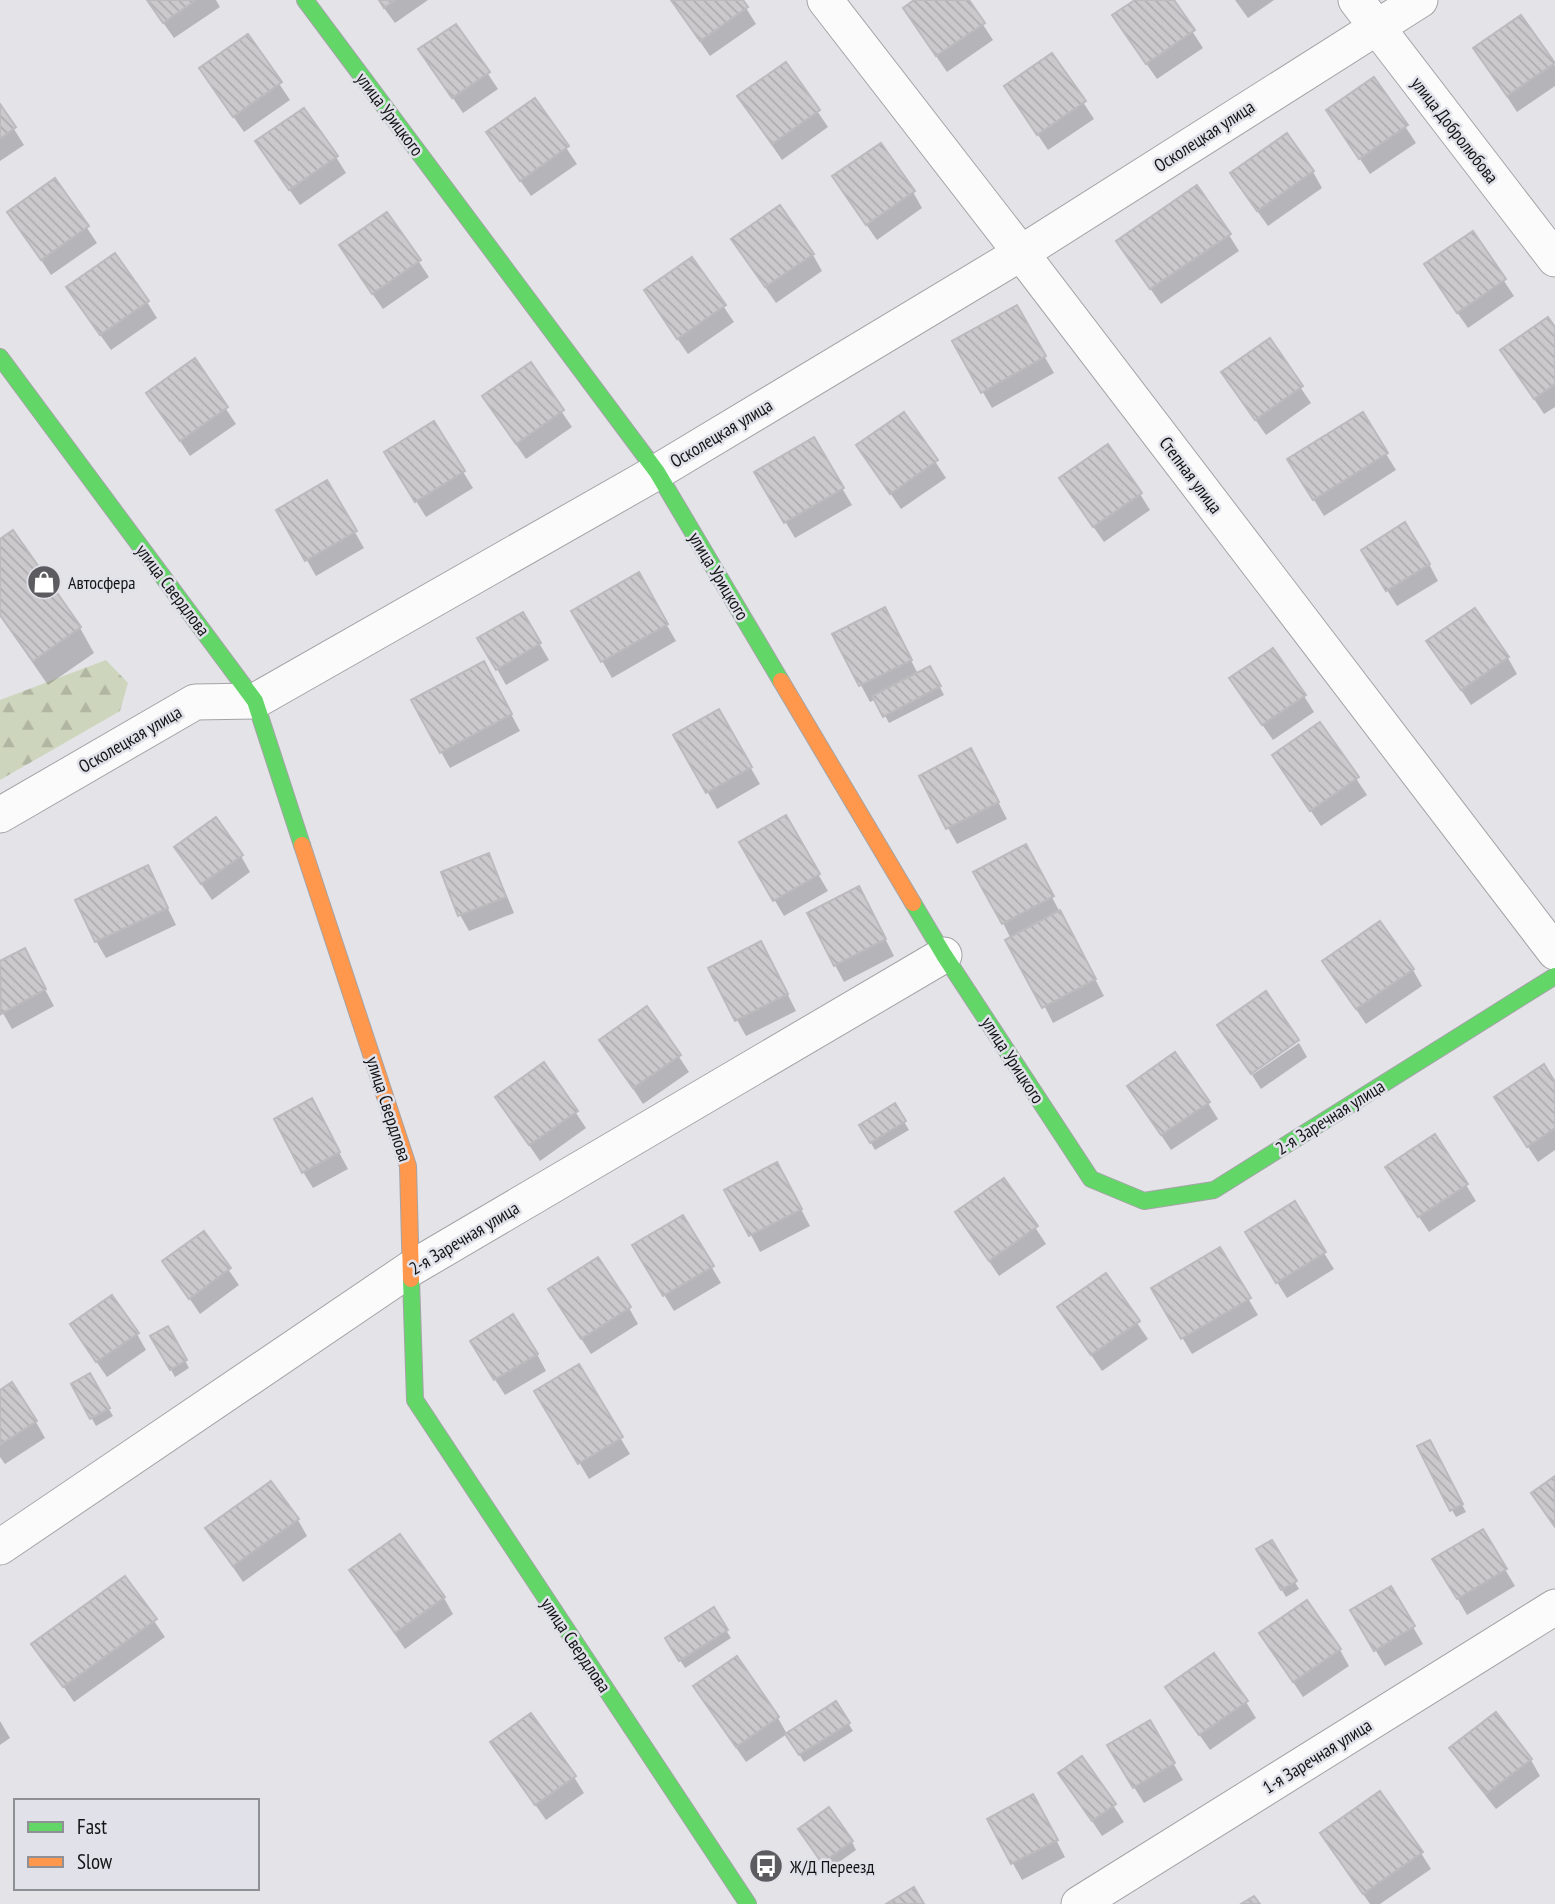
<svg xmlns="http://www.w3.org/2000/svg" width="1555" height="1904" font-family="'PT Sans Narrow',sans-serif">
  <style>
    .forest { fill: url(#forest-firs) }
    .shadow { fill: #0003 }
    .building { fill: url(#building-back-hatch); stroke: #bcbabd; stroke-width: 2 }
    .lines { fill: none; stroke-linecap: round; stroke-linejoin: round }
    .street-casing { stroke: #a4a4a7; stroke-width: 37 }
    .fast-casing { stroke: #a4a4a7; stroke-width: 18 }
    .slow-casing { stroke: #a4a4a7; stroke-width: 18 }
    .street { stroke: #fbfbfc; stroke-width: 35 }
    .fast { stroke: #63d668; stroke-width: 16 }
    .slow { stroke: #ff974d; stroke-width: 16 }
    .labels { text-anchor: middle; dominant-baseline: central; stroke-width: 5; stroke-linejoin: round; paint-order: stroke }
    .street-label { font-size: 18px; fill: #141417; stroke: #e1e1ea }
    .poi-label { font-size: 18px; fill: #141417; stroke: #e1e1ea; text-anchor: start }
  </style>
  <defs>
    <pattern id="forest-firs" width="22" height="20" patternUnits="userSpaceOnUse" patternTransform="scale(1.75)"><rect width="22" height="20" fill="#ced5bd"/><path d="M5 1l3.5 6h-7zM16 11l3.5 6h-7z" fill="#b0b6a2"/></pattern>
    <pattern id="building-back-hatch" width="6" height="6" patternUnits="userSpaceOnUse" patternTransform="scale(1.75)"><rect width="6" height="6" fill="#cbc9cc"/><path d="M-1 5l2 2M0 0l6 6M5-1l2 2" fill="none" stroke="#adacae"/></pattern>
  </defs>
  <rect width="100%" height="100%" fill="#e3e3e8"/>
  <path class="forest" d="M106 660 128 683 120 711 0 780V700Z"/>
  <path class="shadow" d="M147 0H216L220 7 174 38Z
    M378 0H428L395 23Z
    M671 0H741L756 24 710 56Z
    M917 0H967L993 40 947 72 914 24Z
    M1138 0H1172L1203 48 1157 79 1124 32Z
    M1235 0H1274L1248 18Z
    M1521 17 1555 66V86L1517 112 1475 49Z
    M456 26 498 89 463 113 420 50Z
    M248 37 290 100 244 132 211 85Z
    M1052 55 1094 119 1048 150 1006 87Z
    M786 65 828 127 782 160 749 112Z
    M1374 79 1416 143 1370 174 1328 111Z
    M534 100 577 164 531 196 498 149Z
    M0 107 24 145 0 161Z
    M336 157 346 173 300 205 267 158Z
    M1313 172 1322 188 1268 226 1242 190Z
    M55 180 97 243 51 275 9 212Z
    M913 192 922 208 877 240 844 193Z
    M387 214 429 277 383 309 350 262Z
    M1472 233 1514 296 1468 328 1435 281Z
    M1229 235 1239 251 1161 304 1128 257Z
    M813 255 822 271 776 303 743 256Z
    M692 260 734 322 688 354 655 307Z
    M147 302 157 318 111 350 78 304Z
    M1016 307 1054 373 992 408 954 342Z
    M1555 330V407L1544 414 1502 351Z
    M1269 341 1311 403 1266 435 1233 388Z
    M194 361 236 424 190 456 148 393Z
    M530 365 572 427 526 459 494 413Z
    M904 414 946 478 901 509 858 446Z
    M1362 415 1396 470 1324 516 1299 476Z
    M433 423 473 488 426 517 396 469Z
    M813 439 852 505 795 538 756 473Z
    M326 482 364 548 316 576 278 510Z
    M1140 494 1150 510 1104 542 1071 495Z
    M13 532 80 628 94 653 48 685 0 616V541Z
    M1429 564 1438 581 1397 606 1372 566Z
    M638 575 676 641 612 678 574 612Z
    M522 614 549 660 506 685 480 639Z
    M893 625 918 674 930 668 944 695 889 723 876 699 870 702 834 635Z
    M1429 642 1508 658 1517 674 1471 705Z
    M493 680 520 731 450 768 441 752Z
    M1241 695 1304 696 1314 712 1273 740Z
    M718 711 760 784 717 809 676 736Z
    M1320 724 1367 795 1321 826 1274 756Z
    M980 767 1007 819 957 844 948 828Z
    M785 818 828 891 784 916 741 843Z
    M176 847 241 856 250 872 212 900Z
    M488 856 497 872 514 913 469 931 460 915Z
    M1034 863 1104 996 1053 1023 1003 923Z
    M148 868 176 925 106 958 96 941Z
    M868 905 894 956 844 982 835 965Z
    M24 951 54 1006 12 1029 0 1008V963Z
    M770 959 796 1011 746 1036 737 1020Z
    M1324 962 1413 970 1422 986 1366 1024Z
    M647 1008 689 1072 643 1104 601 1040Z
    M1299 1043 1307 1057 1261 1089 1252 1075Z
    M544 1065 586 1128 540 1161 507 1113Z
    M1555 1085V1150L1538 1162 1506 1114Z
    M1129 1087 1208 1103 1218 1119 1171 1150Z
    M894 1105 909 1130 875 1150 861 1126Z
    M320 1117 348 1169 313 1188 303 1172Z
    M1004 1180 1046 1244 999 1276 967 1229Z
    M786 1181 810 1226 760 1252 727 1190Z
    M1397 1184 1466 1185 1476 1201 1429 1232Z
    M682 1217 721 1283 674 1311 644 1262Z
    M203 1233 239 1285 200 1314 164 1261Z
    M1256 1249 1324 1253 1334 1269 1287 1298Z
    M1219 1250 1258 1315 1192 1354 1153 1289Z
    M1105 1276 1148 1339 1102 1371 1059 1308Z
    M560 1306 629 1308 638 1324 591 1354Z
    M167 1328 189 1368 175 1377 153 1337Z
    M137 1334 146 1350 107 1377 82 1341Z
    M537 1354 546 1371 505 1395 481 1358Z
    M578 1367 630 1454 589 1479 537 1392Z
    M89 1375 113 1416 96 1426 73 1385Z
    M0 1392 36 1422 45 1438 5 1464 0 1457Z
    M1433 1450 1466 1512 1456 1517 1452 1510Z
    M298 1520 307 1536 243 1582 207 1529Z
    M1482 1531 1515 1586 1467 1615 1435 1560Z
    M1271 1542 1299 1589 1286 1597 1258 1550Z
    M351 1571 444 1598 453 1614 405 1649Z
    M125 1579 165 1637 74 1702 34 1644Z
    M1390 1588 1423 1644 1385 1666 1352 1611Z
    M713 1610 731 1638 685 1668 667 1639Z
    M1261 1634 1340 1650 1349 1666 1303 1697Z
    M1246 1702 1256 1718 1210 1750 1177 1703Z
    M705 1703 778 1718 787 1734 746 1762Z
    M836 1704 853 1731 804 1762 787 1735Z
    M0 1721 10 1738 0 1745Z
    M1149 1722 1183 1780 1144 1803 1118 1762Z
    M492 1743 574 1777 584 1793 546 1820Z
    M1451 1748 1531 1760 1540 1776 1496 1809 1461 1765Z
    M1082 1758 1124 1822 1102 1836 1060 1773Z
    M1042 1813 1065 1857 1022 1880 989 1820Z
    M804 1837 852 1842 856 1850 828 1870Z
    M1332 1850 1421 1853 1431 1869 1380 1904H1370Z"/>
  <path class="building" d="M147 0H196L163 23Z
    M379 0H395L384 8Z
    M671 0H743L748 7 700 41Z
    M914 0H969L985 23 936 56 903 8Z
    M1135 0H1174L1195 30 1146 64 1112 15Z
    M1521 15 1555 63 1507 96 1473 48Z
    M456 24 490 72 452 98 418 49Z
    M248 34 282 82 233 117 199 68Z
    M1052 53 1086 101 1037 135 1004 86Z
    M786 62 820 110 772 144 737 96Z
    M1374 77 1408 125 1359 159 1326 110Z
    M535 98 569 146 520 181 486 132Z
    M0 104 16 127 0 139Z
    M304 108 338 156 289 190 255 141Z
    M1287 133 1314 171 1257 211 1230 173Z
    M881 143 915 191 866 225 832 176Z
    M55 178 89 226 41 260 7 212Z
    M1197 185 1231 234 1150 289 1116 241Z
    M780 205 814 254 765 287 731 239Z
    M387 212 421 260 372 294 339 245Z
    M1473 231 1506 279 1457 313 1424 264Z
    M115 253 149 301 100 335 66 287Z
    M692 257 726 305 677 339 644 290Z
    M1017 305 1046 356 981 393 952 341Z
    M1548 317 1555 327V384L1534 399 1500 350Z
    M1270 338 1303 386 1255 420 1221 372Z
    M195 358 228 407 180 441 146 393Z
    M531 362 564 410 516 444 482 396Z
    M904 412 938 460 890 494 856 445Z
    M1363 412 1388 453 1313 500 1287 459Z
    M434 421 465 471 415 502 384 452Z
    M814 437 844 488 784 523 754 472Z
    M1108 444 1142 493 1093 527 1059 478Z
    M327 480 357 531 305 561 276 510Z
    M1405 522 1430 564 1386 591 1361 550Z
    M13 530 81 627 33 661 0 615V539Z
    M639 572 668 624 601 662 571 611Z
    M885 607 912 660 859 686 832 634Z
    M1475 608 1509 657 1461 690 1426 641Z
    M523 612 541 643 496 670 477 638Z
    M1273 648 1306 695 1262 725 1229 678Z
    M484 661 512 714 440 753 411 700Z
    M930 666 941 686 883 717 872 696Z
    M719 709 752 767 706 793 673 735Z
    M1320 722 1359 777 1310 811 1272 755Z
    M971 748 999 802 946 829 919 776Z
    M786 815 820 874 773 901 739 842Z
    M216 817 243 855 201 884 174 847Z
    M1026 844 1054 896 1002 924 973 872Z
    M489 853 506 897 458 916 441 872Z
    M148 865 168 908 95 942 75 900Z
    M859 886 886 939 834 966 807 913Z
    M1060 910 1096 979 1042 1008 1005 940Z
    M1380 921 1414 969 1356 1009 1322 961Z
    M761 941 788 994 735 1021 708 968Z
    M25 948 46 989 1 1014 0 961Z
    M1266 991 1299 1040 1251 1074 1217 1025Z
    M647 1006 681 1055 633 1088 599 1040Z
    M1175 1052 1210 1102 1161 1135 1127 1086Z
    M544 1062 578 1111 529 1145 495 1097Z
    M1544 1064 1555 1082V1128L1527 1147 1494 1097Z
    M312 1098 340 1152 302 1173 274 1119Z
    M895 1103 906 1121 870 1143 859 1125Z
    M1435 1134 1468 1184 1418 1217 1385 1167Z
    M777 1162 802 1209 749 1236 724 1190Z
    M1004 1178 1038 1226 989 1261 955 1212Z
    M1295 1201 1326 1252 1276 1283 1245 1232Z
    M683 1215 714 1266 663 1296 632 1245Z
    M204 1231 231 1268 189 1299 162 1261Z
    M1220 1247 1251 1298 1181 1339 1151 1288Z
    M598 1257 631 1307 581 1339 548 1289Z
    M1106 1273 1140 1321 1091 1355 1057 1307Z
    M112 1295 139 1333 96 1362 70 1324Z
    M513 1314 538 1354 494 1380 470 1341Z
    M168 1326 187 1360 170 1370 150 1336Z
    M579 1364 623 1437 578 1464 534 1391Z
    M90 1373 110 1408 90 1419 71 1384Z
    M12 1382 37 1421 0 1445V1390Z
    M1430 1440 1463 1504 1450 1511 1417 1446Z
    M1555 1476V1527L1531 1493Z
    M271 1481 299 1519 233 1566 205 1528Z
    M1483 1529 1507 1569 1457 1599 1432 1559Z
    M400 1534 445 1597 395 1633 349 1570Z
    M1272 1540 1297 1581 1281 1590 1256 1549Z
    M125 1576 157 1619 63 1687 31 1644Z
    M1391 1586 1415 1626 1374 1651 1350 1610Z
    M1307 1600 1341 1649 1293 1682 1259 1633Z
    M714 1607 728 1630 679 1661 665 1638Z
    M1214 1653 1248 1701 1199 1735 1165 1687Z
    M737 1656 779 1717 736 1747 693 1686Z
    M836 1701 850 1723 799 1755 785 1734Z
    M1496 1712 1532 1759 1486 1794 1449 1748Z
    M531 1713 576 1776 535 1805 490 1742Z
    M1150 1720 1175 1763 1133 1788 1107 1745Z
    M1082 1756 1116 1804 1092 1821 1058 1773Z
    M1380 1791 1423 1852 1363 1894 1320 1833Z
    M1033 1794 1058 1840 1011 1864 987 1819Z
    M829 1807 853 1841 822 1863 798 1829Z
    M914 1887 924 1904H886Z
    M1254 1896 1260 1904H1241Z"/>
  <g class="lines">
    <g class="street-casing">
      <path id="street" d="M825 0 1021 253 1555 952
        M1356 0 1555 259
        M0 815 195 702 255 701 657 472 1021 253 1420 0
        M0 1547 410 1269 944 955
        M1079 1904 1555 1607"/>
    </g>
    <g class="fast-casing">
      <path id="fast" d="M305 0 657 472 781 681
        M0 357 255 701 302 845
        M913 903 944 955 1091 1179 1144 1201 1214 1190 1555 976
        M411 1279 415 1400 748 1904"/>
    </g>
    <g class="slow-casing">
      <path id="slow" d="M781 681 913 903
        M302 845 408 1166 411 1279"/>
    </g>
    <use href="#street" class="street"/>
    <use href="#fast" class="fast"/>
    <use href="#slow" class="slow"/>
  </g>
  <defs>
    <g id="shop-disc" transform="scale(1.75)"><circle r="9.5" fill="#5c5c60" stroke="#e1e1ea"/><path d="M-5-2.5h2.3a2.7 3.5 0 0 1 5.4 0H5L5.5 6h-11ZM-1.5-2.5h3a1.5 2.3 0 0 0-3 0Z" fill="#fff"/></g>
    <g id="bus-disc" transform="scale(1.75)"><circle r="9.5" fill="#5c5c60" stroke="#e1e1ea"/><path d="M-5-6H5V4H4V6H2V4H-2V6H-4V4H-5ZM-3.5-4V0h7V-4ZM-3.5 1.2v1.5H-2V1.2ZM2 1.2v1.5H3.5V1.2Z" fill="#fff"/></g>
  </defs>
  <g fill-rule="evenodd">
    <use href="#shop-disc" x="44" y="582"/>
    <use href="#bus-disc" x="766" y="1866"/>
  </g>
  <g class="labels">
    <g class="street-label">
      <text transform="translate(390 114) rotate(53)">улица Урицкого</text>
      <text transform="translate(1455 130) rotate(52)">улица Добролюбова</text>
      <text transform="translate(1204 136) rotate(-33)">Осколецкая улица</text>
      <text transform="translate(721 433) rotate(-31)">Осколецкая улица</text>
      <text transform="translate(1191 475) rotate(53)">Степная улица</text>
      <text transform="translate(719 576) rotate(59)">улица Урицкого</text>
      <text transform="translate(173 590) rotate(53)">улица Свердлова</text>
      <text transform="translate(130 739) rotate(-30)">Осколецкая улица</text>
      <text transform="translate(1013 1060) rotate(57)">улица Урицкого</text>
      <text transform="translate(389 1109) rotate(72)">улица Свердлова</text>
      <text transform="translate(1330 1117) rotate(-32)">2-я Заречная улица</text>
      <text transform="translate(464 1238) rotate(-31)">2-я Заречная улица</text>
      <text transform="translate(576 1645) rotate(56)">улица Свердлова</text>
      <text transform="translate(1317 1756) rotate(-32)">1-я Заречная улица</text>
    </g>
    <g class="poi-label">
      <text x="68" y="582">Автосфера</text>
      <text x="790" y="1866">Ж/Д Переезд</text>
    </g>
  </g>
  <rect x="14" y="1799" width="245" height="91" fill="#e1e1ea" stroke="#8f8f96" stroke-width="2"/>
  <rect x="28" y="1822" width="35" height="10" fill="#63d668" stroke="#8f8f96" stroke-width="2"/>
  <text x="77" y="1834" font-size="21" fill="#141417">Fast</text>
  <rect x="28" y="1857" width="35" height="10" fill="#ff974d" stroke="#8f8f96" stroke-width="2"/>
  <text x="77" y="1869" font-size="21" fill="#141417">Slow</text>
</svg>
